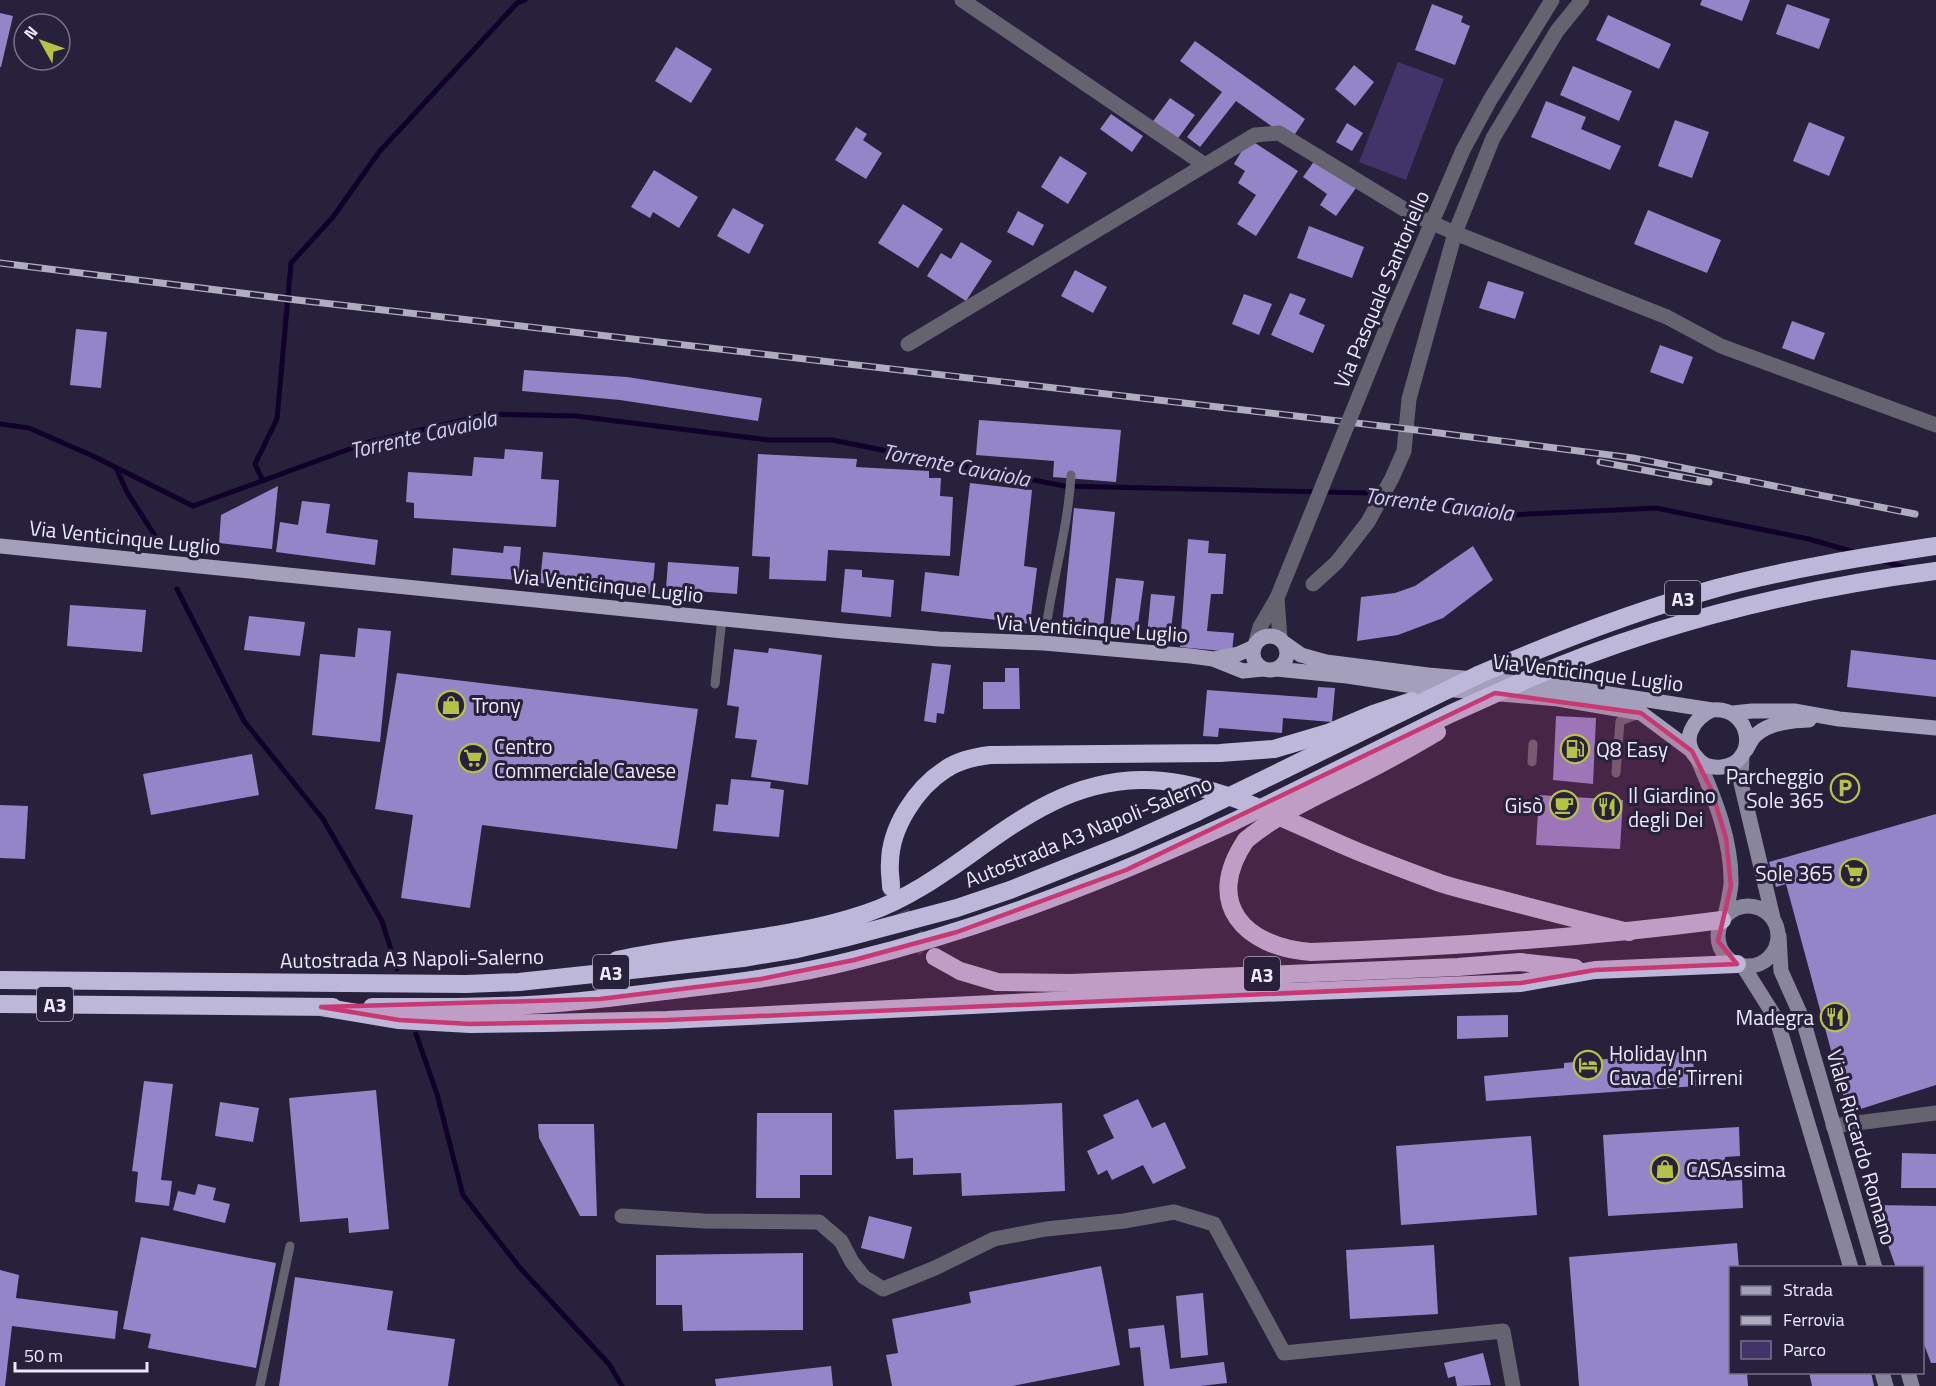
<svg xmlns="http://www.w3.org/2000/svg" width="1936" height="1386" font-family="'Titillium Web',sans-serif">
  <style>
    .green { fill: #423469 }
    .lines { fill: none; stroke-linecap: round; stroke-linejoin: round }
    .stream { stroke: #10012a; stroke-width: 5 }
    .building { fill: #9485c8 }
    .motorway-tunnel { stroke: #453f58; stroke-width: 18; stroke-dasharray: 18 9; stroke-linecap: butt }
    .service { stroke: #656370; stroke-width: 9 }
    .minor { stroke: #656370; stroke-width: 15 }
    .tertiary { stroke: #656370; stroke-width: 15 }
    .secondary { stroke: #89859a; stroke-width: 15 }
    .primary { stroke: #a49fbb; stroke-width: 15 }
    .motorway { stroke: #bdb7d9; stroke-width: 18 }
    .rail-casing { stroke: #b1adc1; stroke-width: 7 }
    .rail { stroke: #27213b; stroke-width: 4.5; stroke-dasharray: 14; stroke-linecap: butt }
    .tertiary-bridge { stroke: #656370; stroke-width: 15 }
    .motorway-bridge { stroke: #bdb7d9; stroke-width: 18 }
    .marked { fill: #c83873; fill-opacity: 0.2; stroke: #c83873; stroke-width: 4.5; stroke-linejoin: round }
    .labels { text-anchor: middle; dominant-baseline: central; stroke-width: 6; stroke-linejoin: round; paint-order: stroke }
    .shield { fill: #27213b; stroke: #b2aec2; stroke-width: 1.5 }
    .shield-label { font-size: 20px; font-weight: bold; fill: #edeafc }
    .street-label { font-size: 21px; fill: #edeafc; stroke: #27213b }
    .poi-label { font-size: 21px; fill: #edeafc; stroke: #27213b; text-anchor: start }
    .water-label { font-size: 22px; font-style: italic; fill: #d3cdf2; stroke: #27213b }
  </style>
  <rect width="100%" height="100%" fill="#27213b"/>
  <path class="green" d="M1398 62 1444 79 1406 180 1359 162Z"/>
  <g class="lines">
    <path class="stream" d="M0 424 29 428 93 456 193 506 366 443 489 414 576 416 769 440H832L1064 486 1368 493 1510 515 1656 508 1809 539 1854 552
      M116 468 127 492 157 539
      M263 481 255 464 277 419 291 263 333 217 379 152 517 3 525 0
      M1883 561 1909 569
      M177 589 244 721 323 819 382 921 397 969
      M416 1034 437 1094 463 1195 520 1268 609 1364 622 1386"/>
  </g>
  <path class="building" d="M1702 0H1750L1742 21 1700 5Z
    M1432 4 1463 16 1461 22 1470 26 1455 65 1415 50Z
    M1787 4 1830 19 1819 49 1776 34Z
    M0 13 13 16 1 67H0Z
    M1608 15 1671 44 1659 69 1596 40Z
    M1195 41 1305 119 1291 140 1236 101 1200 147 1187 137 1222 92 1180 61Z
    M676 47 712 69 691 103 655 81Z
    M1354 65 1374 82 1355 106 1335 89Z
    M1573 66 1632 91 1619 121 1560 95Z
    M1170 98 1195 115 1176 141 1151 124Z
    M1546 101 1586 117 1581 129 1621 146 1610 170 1531 137Z
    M1111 114 1143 136 1132 152 1100 129Z
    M1675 120 1709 132 1692 178 1658 166Z
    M1809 122 1845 137 1829 176 1793 161Z
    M1347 123 1363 133 1352 151 1336 142Z
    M856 127 867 134 863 140 882 153 866 179 835 160Z
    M1249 139 1298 171 1256 236 1237 224 1256 195 1238 183 1245 171 1234 164Z
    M1060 156 1087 173 1068 204 1041 187Z
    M1315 160 1356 188 1336 216 1320 205 1327 194 1303 177Z
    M654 170 698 197 679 228 653 212 650 218 631 207Z
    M903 204 943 229 918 268 878 243Z
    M733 208 764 225 749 254 717 236Z
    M1648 210 1721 240 1707 273 1634 244Z
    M1018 211 1044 225 1033 246 1007 232Z
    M1309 226 1364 247 1352 278 1297 258Z
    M961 242 992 261 966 301 927 276 941 253 951 259Z
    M1075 270 1107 287 1093 313 1061 296Z
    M1488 281 1524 292 1515 319 1479 308Z
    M1290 293 1306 299 1299 314 1325 325 1313 353 1271 335Z
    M1244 294 1272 304 1259 335 1232 324Z
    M1792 321 1825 333 1814 360 1782 348Z
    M76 329 107 332 101 388 70 385Z
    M1660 345 1693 357 1683 384 1650 372Z
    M524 370 627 377 762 398 758 421 620 400 522 391Z
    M979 420 1121 430 1116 482 1053 477 1054 461 976 455Z
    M505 449 543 452 541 479 559 480 556 527 414 518V503L406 502 408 472 472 476 474 457 504 459Z
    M758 454 857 459 856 467 929 471V478H941L940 496 953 497 950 556 828 550 826 581 769 579 770 557 752 556Z
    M970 483 1032 490 1024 566 1037 568 1030 624 921 611 925 572 959 576Z
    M278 486 272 549 219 543 221 515Z
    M302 501 330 504 326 533 378 540 375 565 276 552 280 522 298 525Z
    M1074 508 1115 512 1102 639 1061 635Z
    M1188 539 1209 541 1208 553 1226 554 1223 594H1211L1207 631 1234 633 1232 652 1180 647Z
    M504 546 521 547 518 580 451 575 453 548 503 553Z
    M1473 546 1493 580 1443 618 1398 635 1357 641 1361 597 1395 593 1415 586Z
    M543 552 655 563 652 594 540 583Z
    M668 562 739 567 737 594 666 589Z
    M845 569 862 570V577L894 580 891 617 841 612Z
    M1116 578 1144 581 1137 631 1110 628Z
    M1151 594 1175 596 1170 638 1147 635Z
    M70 605 146 610 142 652 67 646Z
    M249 616 305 622 300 656 244 650Z
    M358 628 391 631 380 742 312 735 320 654 355 657Z
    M769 648 822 655 808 785 751 777 757 740 735 738 739 707 727 705 734 649 768 653Z
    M1851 650 1936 660V697L1847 687Z
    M932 663 951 665 944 714 937 713 936 723 924 721Z
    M1005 668H1019L1020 709H983V682H1005Z
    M397 673 698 709 677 849 482 825 470 908 401 898 413 815 375 809Z
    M1318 687 1335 688 1332 722 1283 718 1282 733 1219 728 1218 737 1203 736 1207 690 1317 698Z
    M1556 716 1596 718 1593 784 1553 780Z
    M252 754 259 795 151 815 143 774Z
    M731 779 771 782 770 788 784 790 779 837 713 831 716 804 728 805Z
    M1539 795 1623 800 1620 849 1536 845Z
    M0 805 28 806 25 859 0 858Z
    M1936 814V1085L1848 1113 1786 884 1776 887 1769 862Z
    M1508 1015V1037L1457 1039V1016Z
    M1691 1051 1697 1086 1486 1101 1484 1076 1564 1068V1063Z
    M144 1081 173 1084 161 1180 172 1181 169 1206 135 1202 138 1172 132 1171Z
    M376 1090 389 1229 349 1233 348 1218 300 1222 289 1098Z
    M1138 1099 1152 1128 1165 1122 1186 1168 1153 1184 1143 1165 1112 1180 1107 1170 1098 1175 1087 1151 1114 1138 1103 1115Z
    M220 1102 259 1108 253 1142 215 1136Z
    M1062 1103 1065 1191 962 1196 961 1173 913 1175V1158L896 1159 894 1110Z
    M757 1113H832V1175H800V1198H756Z
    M538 1124H594L597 1216H580L539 1138Z
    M1739 1127 1740 1156 1725 1157 1726 1181 1742 1180 1743 1208 1608 1216 1603 1135Z
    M1531 1136 1537 1215 1401 1225 1396 1146Z
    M1902 1153 1936 1154V1188H1901Z
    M198 1184 216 1188 213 1200 230 1204 225 1223 173 1210 178 1191 195 1195Z
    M1874 1205 1936 1206V1363H1931L1922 1339V1268H1896Z
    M869 1216 912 1227 904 1259 861 1248Z
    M141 1237 276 1263 256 1368 148 1348 151 1334 123 1329Z
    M1737 1243 1739 1268H1730V1372H1747L1748 1386H1579L1569 1257Z
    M1434 1245 1438 1314 1350 1319 1346 1250Z
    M803 1253V1330L683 1331 682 1305H656V1255Z
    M1101 1266 1120 1365 1012 1386H892L886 1355 898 1353 892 1319 971 1303 969 1292Z
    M0 1270 19 1275 16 1298 118 1311 115 1339 12 1326 5 1386H0Z
    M295 1277 393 1291 387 1330 455 1339 448 1386H279Z
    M1203 1293 1208 1355 1181 1358 1176 1296Z
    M1164 1325 1170 1369 1224 1362 1227 1383 1200 1386H1144L1140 1347 1130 1348 1128 1329Z
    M1483 1353 1491 1385 1457 1386 1455 1376 1448 1378 1444 1363Z
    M831 1366 833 1386H716L715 1379Z
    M1809 1372H1871L1874 1386H1812Z"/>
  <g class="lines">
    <path class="motorway-tunnel" d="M891 887C899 914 913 940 935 957"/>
    <path class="service" d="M1044 643C1050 587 1068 532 1071 475
      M715 684 722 618
      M1532 762 1533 744
      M1616 773 1620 721 1639 714
      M260 1386 290 1246"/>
    <path class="minor" d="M962 0 1205 165
      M908 344 1255 135 1279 133 1412 214 1455 233 1667 317 1721 346 1936 425
      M1313 584 1337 562 1368 522 1392 478 1404 451 1409 399 1455 233 1493 138 1557 31 1582 0
      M1833 1126 1936 1113
      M622 1216 704 1221 819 1222 841 1241 852 1262 864 1277 883 1289 935 1268 994 1239 1046 1229 1124 1221 1174 1212 1214 1224 1284 1353 1503 1331 1513 1386"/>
    <path class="tertiary" d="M1528 39 1552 0
      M1277 598 1280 639
      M1255 645 1260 627 1277 598"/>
    <path class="secondary" d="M1742 755 1741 783 1773 918
      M1698 760C1715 799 1732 841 1731 884 1730 895 1727 906 1725 916
      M1718 936a30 30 0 1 1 60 0a30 30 0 1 1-60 0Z
      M1779 936 1781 971 1803 1020 1875 1268
      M1743 966 1777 1020 1851 1268
      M1882 1372 1886 1386
      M1908 1372 1912 1386"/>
    <path class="primary" d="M0 546 843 631 939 639 1044 643 1191 656 1213 659 1243 671 1263 669
      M1253 653a17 17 0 1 1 34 0a17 17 0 1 1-34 0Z
      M1284 643 1301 655 1326 662 1428 675 1564 687 1712 710C1753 706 1759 763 1722 767 1713 768 1703 766 1697 758 1680 740 1693 719 1712 710
      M1213 659 1238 654 1254 647
      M1276 669 1347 676 1420 687 1558 699 1641 713 1692 751
      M1733 713 1752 711H1794L1839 719 1936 728
      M1746 750C1749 745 1752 737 1757 734 1770 723 1793 720 1809 720"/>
    <path class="motorway" d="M1478 675C1557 641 1635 611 1717 588 1789 569 1863 557 1936 546
      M1530 678C1660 622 1797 589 1936 571
      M1246 840C1203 903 1244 947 1311 952 1449 947 1585 938 1722 920
      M891 887C891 879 889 871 890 863 890 828 916 788 946 769 959 760 974 757 990 755L1220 753 1274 749 1328 733 1373 714 1412 701
      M935 957 960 971 997 982 1071 983 1458 967 1520 962 1575 968
      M617 960C700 942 785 941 867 913 966 879 1027 782 1140 780 1213 778 1293 825 1359 852 1386 863 1413 873 1440 883 1461 890 1482 894 1503 900 1545 911 1587 922 1629 932
      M0 980 466 984 519 982 743 958 797 949 844 938 957 908 1010 890 1128 843 1197 812
      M0 1004 333 1007
      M321 1007 399 1020 470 1024 546 1023 667 1020 1053 1001 1521 983 1595 970 1737 964
      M372 1007C430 1007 487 1008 545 1004 593 1001 641 994 689 988 744 982 800 974 854 960 986 928 1110 878 1233 822"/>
    <g class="rail-casing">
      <path id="rail" d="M0 263 297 300 1416 430 1633 458 1915 514
        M1600 462 1709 482"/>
    </g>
    <use href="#rail" class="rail"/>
    <path class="tertiary-bridge" d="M1277 598 1389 322 1463 150 1490 100 1528 39"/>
    <path class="motorway-bridge" d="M1197 812 1478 675
      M1233 822 1450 714 1530 678
      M1246 840C1279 813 1317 796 1355 777 1383 763 1410 748 1437 732"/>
  </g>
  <path class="marked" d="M1495 693 1641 713 1692 751 1711 789 1726 838 1731 886 1718 941 1737 964 1595 970 1521 983 667 1020 470 1024 399 1020 321 1007 600 999 761 979 854 960 957 932 1126 870Z"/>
  <defs>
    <g id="shop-ring" transform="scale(1.5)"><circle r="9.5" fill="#27213b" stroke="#b7c148" stroke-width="1.5"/><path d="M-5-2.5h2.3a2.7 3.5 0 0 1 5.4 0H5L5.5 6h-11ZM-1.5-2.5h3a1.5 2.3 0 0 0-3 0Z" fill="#b7c148"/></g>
    <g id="fuel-ring" transform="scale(1.5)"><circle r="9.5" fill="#27213b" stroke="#b7c148" stroke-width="1.5"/><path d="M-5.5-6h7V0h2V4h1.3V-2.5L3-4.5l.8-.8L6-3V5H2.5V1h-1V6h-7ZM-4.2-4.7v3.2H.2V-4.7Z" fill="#b7c148"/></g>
    <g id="supermarket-ring" transform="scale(1.5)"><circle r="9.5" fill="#27213b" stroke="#b7c148" stroke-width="1.5"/><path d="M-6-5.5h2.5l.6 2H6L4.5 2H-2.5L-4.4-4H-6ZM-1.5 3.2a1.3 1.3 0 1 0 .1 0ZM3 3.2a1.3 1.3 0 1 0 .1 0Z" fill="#b7c148"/></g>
    <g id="parking-ring" transform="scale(1.5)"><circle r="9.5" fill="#27213b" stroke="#b7c148" stroke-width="1.5"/><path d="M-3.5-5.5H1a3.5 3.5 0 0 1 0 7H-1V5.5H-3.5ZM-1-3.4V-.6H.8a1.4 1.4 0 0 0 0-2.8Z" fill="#b7c148"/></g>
    <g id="cafe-ring" transform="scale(1.5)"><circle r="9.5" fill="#27213b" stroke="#b7c148" stroke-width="1.5"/><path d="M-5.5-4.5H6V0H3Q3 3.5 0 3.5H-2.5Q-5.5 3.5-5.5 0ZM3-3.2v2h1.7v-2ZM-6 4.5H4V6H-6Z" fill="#b7c148"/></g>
    <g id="restaurant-ring" transform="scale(1.5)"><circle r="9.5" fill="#27213b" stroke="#b7c148" stroke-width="1.5"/><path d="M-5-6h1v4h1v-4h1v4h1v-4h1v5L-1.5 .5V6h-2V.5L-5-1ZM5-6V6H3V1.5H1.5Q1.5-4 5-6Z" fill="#b7c148"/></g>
    <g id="hotel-ring" transform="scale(1.5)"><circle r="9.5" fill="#27213b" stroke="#b7c148" stroke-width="1.5"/><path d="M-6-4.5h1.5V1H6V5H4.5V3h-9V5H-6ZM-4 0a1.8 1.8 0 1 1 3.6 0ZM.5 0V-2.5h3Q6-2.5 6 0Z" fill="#b7c148"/></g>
  </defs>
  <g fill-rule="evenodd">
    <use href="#shop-ring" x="451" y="705"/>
    <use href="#fuel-ring" x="1575" y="749"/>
    <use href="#supermarket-ring" x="473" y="758"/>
    <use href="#parking-ring" x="1845" y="788"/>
    <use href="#cafe-ring" x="1564" y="805"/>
    <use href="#restaurant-ring" x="1607" y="807"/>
    <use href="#supermarket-ring" x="1854" y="873"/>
    <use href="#restaurant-ring" x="1835" y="1017"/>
    <use href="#hotel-ring" x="1588" y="1065"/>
    <use href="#shop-ring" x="1665" y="1169"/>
  </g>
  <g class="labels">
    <g class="shield">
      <rect x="1665" y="581" width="36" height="34" rx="4.5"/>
      <rect x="593" y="955" width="36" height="34" rx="4.5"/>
      <rect x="1244" y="957" width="36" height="34" rx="4.5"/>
      <rect x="37" y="987" width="36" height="34" rx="4.5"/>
    </g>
    <g class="shield-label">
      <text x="1683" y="598">A3</text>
      <text x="611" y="972">A3</text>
      <text x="1262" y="974">A3</text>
      <text x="55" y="1004">A3</text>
    </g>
    <g class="street-label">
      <text transform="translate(1381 289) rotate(-67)">Via Pasquale Santoriello</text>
      <text transform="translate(125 537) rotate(6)">Via Venticinque Luglio</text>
      <text transform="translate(608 585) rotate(6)">Via Venticinque Luglio</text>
      <text transform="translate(1092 628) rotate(4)">Via Venticinque Luglio</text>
      <text transform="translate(1588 672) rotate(7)">Via Venticinque Luglio</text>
      <text transform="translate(1088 831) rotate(-22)">Autostrada A3 Napoli-Salerno</text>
      <text transform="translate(412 958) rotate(-1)">Autostrada A3 Napoli-Salerno</text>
      <text transform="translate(1862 1147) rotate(74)">Viale Riccardo Romano</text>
    </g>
    <g class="poi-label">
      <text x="472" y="705">Trony</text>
      <text x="494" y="746">Centro<tspan x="494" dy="24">Commerciale Cavese</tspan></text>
      <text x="1596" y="749">Q8 Easy</text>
      <text x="1824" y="776" text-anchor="end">Parcheggio<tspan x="1824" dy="24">Sole 365</tspan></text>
      <text x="1628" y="795">Il Giardino<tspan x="1628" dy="24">degli Dei</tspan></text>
      <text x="1543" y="805" text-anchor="end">Gisò</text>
      <text x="1833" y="873" text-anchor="end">Sole 365</text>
      <text x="1814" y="1017" text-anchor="end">Madegra</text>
      <text x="1609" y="1053">Holiday Inn<tspan x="1609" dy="24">Cava de' Tirreni</tspan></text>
      <text x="1686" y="1169">CASAssima</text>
    </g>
    <g class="water-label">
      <text transform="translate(423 434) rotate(-13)">Torrente Cavaiola</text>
      <text transform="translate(956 465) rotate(11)">Torrente Cavaiola</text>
      <text transform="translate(1439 504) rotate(7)">Torrente Cavaiola</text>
    </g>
  </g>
  <rect x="1729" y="1266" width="195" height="108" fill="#27213b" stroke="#767188" stroke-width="1.5"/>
  <rect x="1741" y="1286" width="30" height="9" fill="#a49fbb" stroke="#767188" stroke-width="1.5"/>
  <text x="1783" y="1296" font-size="18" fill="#edeafc">Strada</text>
  <rect x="1741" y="1316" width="30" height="9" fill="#b1adc1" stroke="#767188" stroke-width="1.5"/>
  <text x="1783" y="1326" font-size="18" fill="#edeafc">Ferrovia</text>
  <rect x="1741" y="1341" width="30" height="18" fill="#423469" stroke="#767188" stroke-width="1.5"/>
  <text x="1783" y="1356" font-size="18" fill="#edeafc">Parco</text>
  <g transform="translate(42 42) rotate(310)"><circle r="28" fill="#27213b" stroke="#767188" stroke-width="1.5"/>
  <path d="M0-4.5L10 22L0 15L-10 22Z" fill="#b7c148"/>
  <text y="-9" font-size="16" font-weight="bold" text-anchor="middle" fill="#edeafc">N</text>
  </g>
  <path d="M15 1362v9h132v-9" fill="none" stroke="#edeafc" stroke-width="3"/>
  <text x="24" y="1362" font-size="18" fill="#edeafc" stroke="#27213b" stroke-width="4.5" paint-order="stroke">50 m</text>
</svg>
